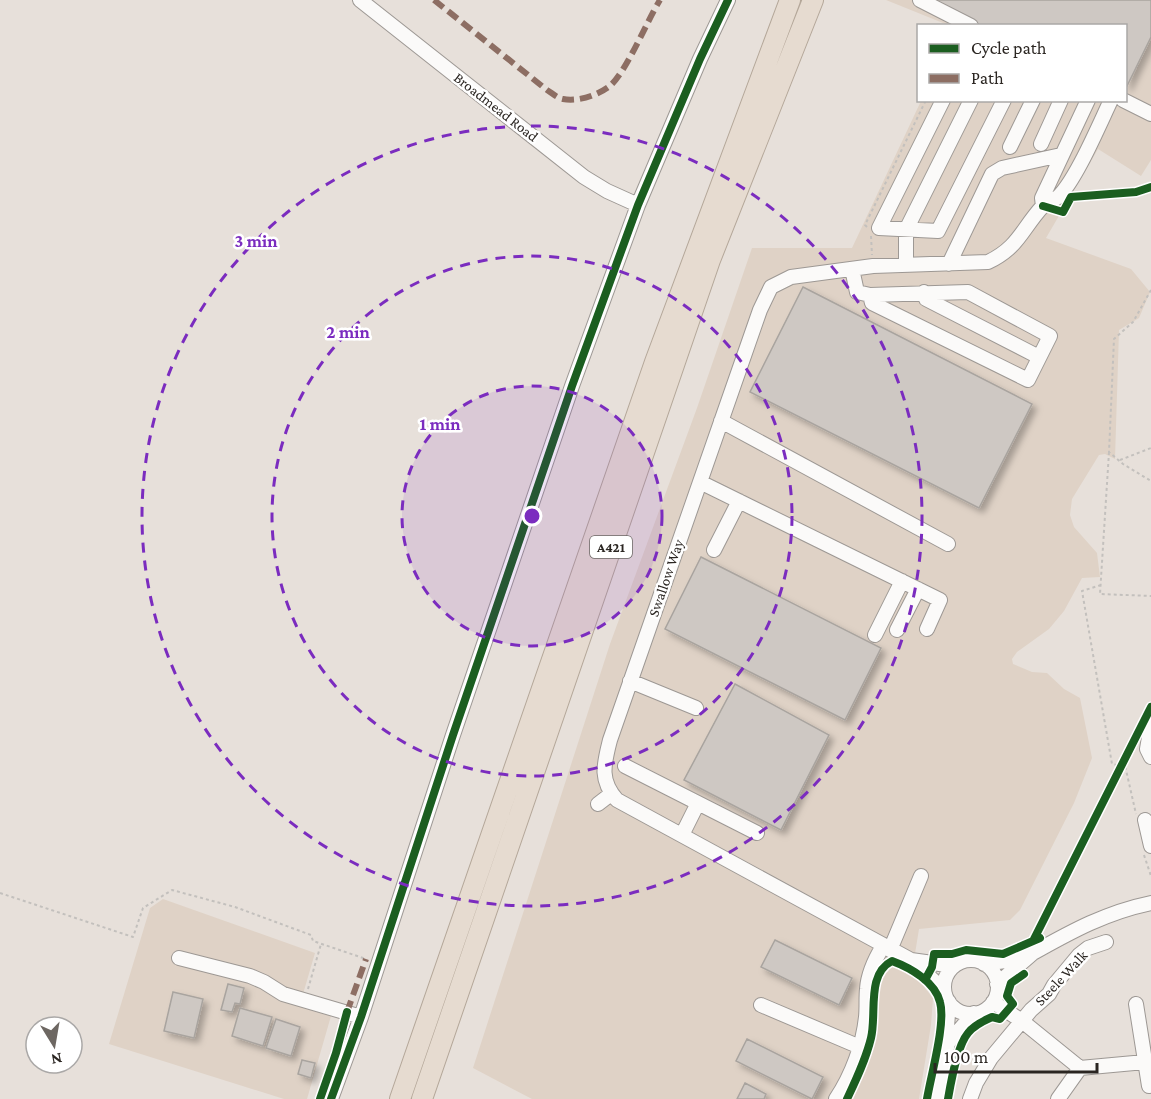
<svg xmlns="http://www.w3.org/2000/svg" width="1151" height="1099" font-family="'Crimson Pro',serif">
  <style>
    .built { fill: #dfd2c6 }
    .building { fill: #cec8c3; stroke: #a9a49f; stroke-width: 1.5; filter: url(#shadow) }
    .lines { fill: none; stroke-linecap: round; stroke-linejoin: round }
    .minor-casing { stroke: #9d9894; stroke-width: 16 }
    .highway-casing { stroke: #b4a799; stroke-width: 22 }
    .path { stroke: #c3c0bd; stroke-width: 2; stroke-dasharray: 3 3; stroke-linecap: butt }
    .minor { stroke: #fbfaf9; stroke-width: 14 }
    .highway { stroke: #e6dbd0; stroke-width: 20 }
    .quiet { stroke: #8d6e63; stroke-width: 6; stroke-dasharray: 12 6; stroke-linecap: butt }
    .cycleway-casing { stroke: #fff; stroke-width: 11 }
    .cycleway { stroke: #1b5e20; stroke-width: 8 }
    .ring { fill: none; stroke: #7b2cbf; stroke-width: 3; stroke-dasharray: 10 8 }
    .labels { text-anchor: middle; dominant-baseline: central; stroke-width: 5; stroke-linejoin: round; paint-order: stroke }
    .shield { fill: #fff; stroke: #6b6764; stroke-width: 1.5 }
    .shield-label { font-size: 14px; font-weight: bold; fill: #2b2622 }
    .street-label { font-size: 15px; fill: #2b2622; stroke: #fff }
    .centre { fill: #7b2cbf; stroke: #fff; stroke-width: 3 }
    .ring-label { font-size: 18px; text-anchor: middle; font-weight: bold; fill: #7b2cbf; stroke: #fff; stroke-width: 5; stroke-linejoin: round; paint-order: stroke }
  </style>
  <defs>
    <filter id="shadow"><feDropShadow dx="4.5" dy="4.5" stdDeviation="3" flood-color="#0004"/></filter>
  </defs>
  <rect width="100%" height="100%" fill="#e7e0da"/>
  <path class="built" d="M886 0H1151V160L1141 176 1098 149 1046 238 1131 269 1150 292 1139 318 1119 330 1115 459 1105 454 1099 455 1072 499 1070 515 1074 527 1097 553 1100 577 1082 578 1064 611 1049 629 1017 652 1012 659 1013 664 1032 672 1047 673 1064 689 1080 698 1092 758 1074 803 1020 910 1010 920 919 929 912 972 933 998 931 1025 919 1099H532L473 1068 610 644 697 408 752 248H852L921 101 1126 100V26L948 25Z
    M163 899 315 953 303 994 328 1001 331 1016 307 1099H284L109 1044 150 908Z"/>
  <path class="building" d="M930 0H1151V37L1126 88V26H982Z
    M803 287 1032 404 979 508 750 392Z
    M701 557 881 648 845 720 665 629Z
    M735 684 829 735 781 830 684 780Z
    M775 940 852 978 839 1005 761 967Z
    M228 984 244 988 240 1004 235 1003 232 1012 221 1010Z
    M173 992 203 999 194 1038 164 1031Z
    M240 1008 272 1017 263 1046 232 1036Z
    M276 1019 300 1027 291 1056 266 1048Z
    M747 1039 823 1077 812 1099 736 1061Z
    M302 1060 315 1063 311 1078 298 1074Z
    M745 1083 766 1094 764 1099H737Z"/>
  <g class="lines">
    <g class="minor-casing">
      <path id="minor" d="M360 0 584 177 607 191 638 205
        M920 0 971 26
        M943 100 879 228 938 231 1004 100
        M1123 100 1151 114
        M1041 144 1061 100
        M1010 147 1033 100
        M1043 206 1042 198 1088 100
        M949 264 992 174 1002 168 1061 155
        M906 265V230L971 100
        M852 269 857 292 870 295 968 292 1050 336 1028 380 872 303 870 295
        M924 292 926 299 1039 357
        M721 421 948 544
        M700 482 940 600 927 629
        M714 550 739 501
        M897 630 918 589
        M875 635 902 581
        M630 681 696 708
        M1151 726 1147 749 1151 757
        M625 766 757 833
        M598 804 611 794
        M1145 820 1151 846
        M682 835 698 803
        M890 950 921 876
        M1033 953C1072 931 1107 912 1151 903
        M179 958 250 976 264 982 283 994 361 1017
        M911 960 617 800C599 780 604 764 610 740L760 310 771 287 791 277 873 266 988 262C1018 248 1022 229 1042 207 1046 203 1053 201 1058 197 1076 180 1099 125 1111 100
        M944 987a27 27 0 1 1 54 0a27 27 0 1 1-54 0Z
        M984 964 1005 961 1033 953 997 984
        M944 990 911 960 954 966
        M949 1002 946 1039 948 1043 974 1013
        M993 1002 1022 1021 1080 1068 1145 1062
        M1136 1004 1149 1086
        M761 1005 860 1047
        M331 1099 361 1017 453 735 572 386 638 205 700 59 728 0
        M836 1099C852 1075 863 1045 866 1017 867 1008 866 998 867 989 868 974 875 959 883 946
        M936 1099 948 1043
        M970 1099 976 1083 991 1058 1031 1010 1049 994 1054 985 1079 955 1088 948 1106 942
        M1058 1099 1080 1068"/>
    </g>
    <g class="highway-casing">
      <path id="highway" d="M400 1099 655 362 790 0
        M422 1099 710 260 813 0"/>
    </g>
    <path class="path" d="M867 227 865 225 926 100
      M871 236 872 255
      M1151 290 1133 322 1114 339 1109 452 1123 464 1151 481
      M1109 452 1100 594 1151 596
      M1120 460 1151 448
      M1101 585 1082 591 1112 764 1122 766
      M1124 761 1136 814
      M1144 855 1151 876
      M0 893 133 937 143 908 172 890 235 907 311 935 313 941 366 959
      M308 989 321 944"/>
    <use href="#minor" class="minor"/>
    <use href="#highway" class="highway"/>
    <path class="quiet" d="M434 0 547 90C552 93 557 98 563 99 578 102 599 95 611 85 627 70 647 21 660 0
      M347 1012 366 959"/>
    <g class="cycleway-casing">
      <path id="cycleway" d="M1043 206 1063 212 1071 197 1136 192 1151 187
        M1033 941 1151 707
        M925 980 932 967 934 954H952L966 950 1003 954 1040 938
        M320 1099 336 1053 347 1012
        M331 1099 361 1017 453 735 572 386 638 205 700 59 728 0
        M847 1099C856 1080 866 1059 871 1038 877 1014 866 974 892 961 911 968 935 982 940 1002 946 1023 931 1075 927 1099
        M948 1099C951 1082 957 1046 968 1033 973 1026 983 1021 992 1017L1000 1019 1013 1004 1007 996 1011 983 1024 974"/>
    </g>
    <use href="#cycleway" class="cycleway"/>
  </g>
  <circle cx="532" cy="516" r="130" fill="#7b2cbf" fill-opacity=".12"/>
  <g class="ring">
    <circle cx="532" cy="516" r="130"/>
    <circle cx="532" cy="516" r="260"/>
    <circle cx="532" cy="516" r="390"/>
  </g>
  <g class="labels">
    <rect class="shield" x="590" y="536" width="42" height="22" rx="4.5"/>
    <g class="shield-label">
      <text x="611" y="547">A421</text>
    </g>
    <g class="street-label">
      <text transform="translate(496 107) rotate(38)">Broadmead Road</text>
      <text transform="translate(666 578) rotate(-71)">Swallow Way</text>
      <text transform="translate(1061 978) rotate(-47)">Steele Walk</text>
    </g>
  </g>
  <circle cx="532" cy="516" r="9" class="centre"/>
  <g class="ring-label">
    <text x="256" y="247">3 min</text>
    <text x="348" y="338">2 min</text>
    <text x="440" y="430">1 min</text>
  </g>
  <rect x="917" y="24" width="210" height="78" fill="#ffffff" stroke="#aaa8a7" stroke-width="1.5"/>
  <rect x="929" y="44" width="30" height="9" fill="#1b5e20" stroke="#aaa8a7" stroke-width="1.5"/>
  <text x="971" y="54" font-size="18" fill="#2b2622">Cycle path</text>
  <rect x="929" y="74" width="30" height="9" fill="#8d6e63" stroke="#aaa8a7" stroke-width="1.5"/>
  <text x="971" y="84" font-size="18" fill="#2b2622">Path</text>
  <g transform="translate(54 1045) rotate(169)"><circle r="28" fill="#ffffff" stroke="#aaa8a7" stroke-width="1.5"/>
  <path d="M0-4.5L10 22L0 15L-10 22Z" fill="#6d6762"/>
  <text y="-9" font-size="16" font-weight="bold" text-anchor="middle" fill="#2b2622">N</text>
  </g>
  <path d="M935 1063v9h162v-9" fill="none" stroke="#2b2622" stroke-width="3"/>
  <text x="944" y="1063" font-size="18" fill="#2b2622" stroke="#ffffff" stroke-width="4.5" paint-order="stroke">100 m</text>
</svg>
